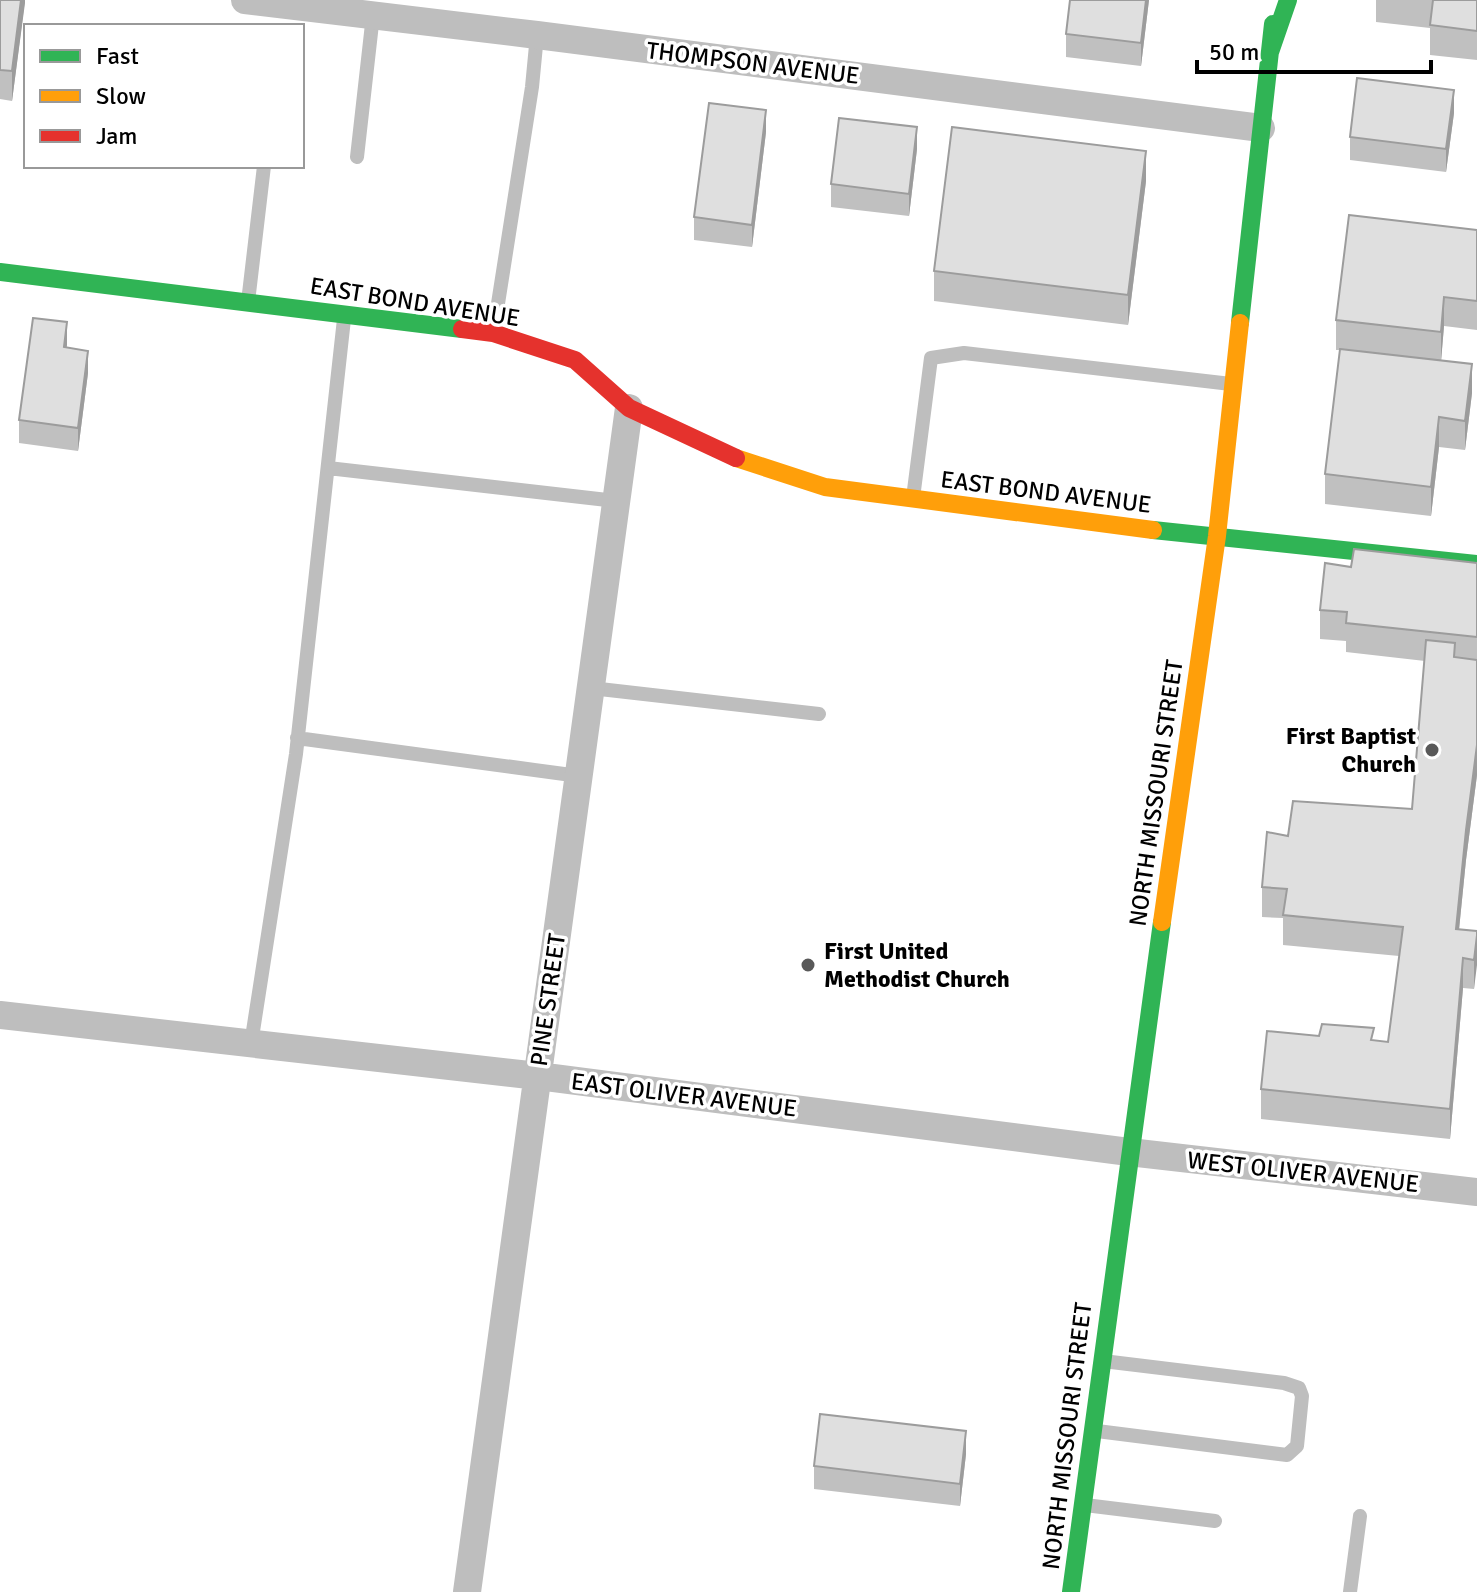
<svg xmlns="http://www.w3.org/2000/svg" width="1477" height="1592" font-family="Signika,sans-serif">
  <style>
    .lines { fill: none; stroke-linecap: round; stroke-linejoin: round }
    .lane { stroke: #bebebe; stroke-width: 14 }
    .street { stroke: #bebebe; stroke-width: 28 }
    .fast { stroke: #30b455; stroke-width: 18 }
    .slow { stroke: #ff9f0a; stroke-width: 18 }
    .jam { stroke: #e5322d; stroke-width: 18 }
    .wall { fill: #c0c0c0 }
    .shaded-wall { fill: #9c9c9c }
    .building { fill: #dfdfdf; stroke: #9c9c9c; stroke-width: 2 }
    .poi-dot { fill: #595959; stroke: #fff; stroke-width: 3 }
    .labels { text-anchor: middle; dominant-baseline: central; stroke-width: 7; stroke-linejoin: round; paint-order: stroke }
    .street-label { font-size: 24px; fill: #000; stroke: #fff }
    .poi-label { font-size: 24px; font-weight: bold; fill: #000; stroke: #fff; text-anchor: end }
  </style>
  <rect width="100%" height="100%" fill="#fff"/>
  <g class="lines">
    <path class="lane" d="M357 157 373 15
      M248 302 264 166
      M494 329 532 87 537 35
      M328 468 616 501
      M913 498 931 358 964 353 1231 384
      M591 688 819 714
      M297 738 579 776
      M251 1044 296 754 344 319
      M1097 1431 1287 1455 1297 1446 1302 1396 1299 1388 1284 1383 1103 1361
      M1085 1505 1215 1521
      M1350 1592 1360 1516"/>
    <path class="street" d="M245 0 537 35 1261 128
      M0 1015 538 1076 1129 1152 1477 1192
      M467 1592 629 408"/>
    <path class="fast" d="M1269 55 1288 0
      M0 272 462 329
      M1240 323 1273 24
      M1153 530 1477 564
      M1071 1592 1162 922"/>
    <path class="slow" d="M736 458 825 487 1153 530
      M1162 922 1217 536 1240 323"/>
    <path class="jam" d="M462 329 493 333 575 360 629 408 736 458"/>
  </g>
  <path class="wall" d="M0 0H25L12 101 0 99Z
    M1149 0 1141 66 1066 57V34Z
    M1376 0H1477V60L1430 55V28L1376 22Z
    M1454 113 1446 172 1350 160V137Z
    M766 132 752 247 694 240V217Z
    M917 149 909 216 831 207V184Z
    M1146 181 1128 325 934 301V271Z
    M1477 230V330L1444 326 1441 360 1472 393 1465 450 1439 447 1431 516 1325 504V474L1340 350H1336V320Z
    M67 348 88 373 78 451 19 443V420Z
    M1477 563V775L1466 860 1459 930 1477 931 1474 989 1463 988 1450 1139 1261 1119V1089L1374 1041 1388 1042 1399 956 1283 945V918L1262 917V887L1288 836 1412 809 1425 661 1346 652V641L1320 639V610L1351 567Z
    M966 1454 960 1506 814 1489V1466Z"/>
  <path class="shaded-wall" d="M21 0H25V3L12 101V71Z
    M1146 0H1149L1141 66V43Z
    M1454 90V113L1446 172V149Z
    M766 110V132L752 247V225Z
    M917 127V149L909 216V194Z
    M1146 151V181L1128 325V295Z
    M1444 297V326L1441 362V332Z
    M67 322V345L64 370V347Z
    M88 351V373L78 451V428Z
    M1472 364V393L1465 450V421Z
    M1439 417V447L1431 516V487Z
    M1477 745V775L1466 860 1456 959V929L1466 830Z
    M1477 935V965L1474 989V960Z
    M1463 958V988L1450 1139V1109Z
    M966 1431V1454L960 1506V1484Z"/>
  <path class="building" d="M0 0H21L12 71 0 70Z
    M1070 0H1146L1141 43 1066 34Z
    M1433 0H1477V31L1430 25Z
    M1357 78 1454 90 1446 149 1350 137Z
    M709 103 766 110 752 225 694 217Z
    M839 118 917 127 909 194 831 184Z
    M952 127 1146 151 1128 295 934 271Z
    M1349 215 1477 230V301L1444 297 1441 332 1336 320Z
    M33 318 67 322 64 347 88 351 78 428 19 420Z
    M1340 349 1472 364 1465 421 1439 417 1431 487 1325 474Z
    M1354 549 1477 563V637L1346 623 1347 612 1320 610 1325 563 1351 567Z
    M1426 640 1455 643 1454 657 1477 660V745L1466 830 1456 929 1477 931V935L1474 960 1463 958 1450 1109 1261 1089 1267 1031 1319 1036 1322 1024 1374 1028 1371 1040 1388 1042 1403 927 1283 915 1287 889 1262 887 1267 832 1288 836 1293 801 1412 809Z
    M820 1414 966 1431 960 1484 814 1466Z"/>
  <g class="poi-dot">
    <circle cx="1432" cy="750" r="8"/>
    <circle cx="808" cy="965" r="8"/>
  </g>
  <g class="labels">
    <g class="street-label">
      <text transform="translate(753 63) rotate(7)">THOMPSON AVENUE</text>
      <text transform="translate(415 302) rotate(9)">EAST BOND AVENUE</text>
      <text transform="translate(1046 492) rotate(7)">EAST BOND AVENUE</text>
      <text transform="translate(1156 793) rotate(-82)">NORTH MISSOURI STREET</text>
      <text transform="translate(548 1000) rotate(-82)">PINE STREET</text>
      <text transform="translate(684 1095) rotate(7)">EAST OLIVER AVENUE</text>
      <text transform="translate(1303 1172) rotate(6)">WEST OLIVER AVENUE</text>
      <text transform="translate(1067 1436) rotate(-83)">NORTH MISSOURI STREET</text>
    </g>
    <g class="poi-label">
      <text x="1416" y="736">First Baptist<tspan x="1416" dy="28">Church</tspan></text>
      <text x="824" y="951" text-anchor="start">First United<tspan x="824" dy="28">Methodist Church</tspan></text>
    </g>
  </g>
  <rect x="24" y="24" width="280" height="144" fill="#ffffff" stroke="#999999" stroke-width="2"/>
  <rect x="40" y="50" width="40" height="12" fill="#30b455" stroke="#999999" stroke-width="2"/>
  <text x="96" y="64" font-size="24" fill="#000000">Fast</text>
  <rect x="40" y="90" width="40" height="12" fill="#ff9f0a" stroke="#999999" stroke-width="2"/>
  <text x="96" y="104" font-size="24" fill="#000000">Slow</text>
  <rect x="40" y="130" width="40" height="12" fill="#e5322d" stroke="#999999" stroke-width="2"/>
  <text x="96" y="144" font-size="24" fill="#000000">Jam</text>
  <path d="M1197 60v12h234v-12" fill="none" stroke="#000000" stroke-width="4"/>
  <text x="1209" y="60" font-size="24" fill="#000000" stroke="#ffffff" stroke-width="6" paint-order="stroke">50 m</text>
</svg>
